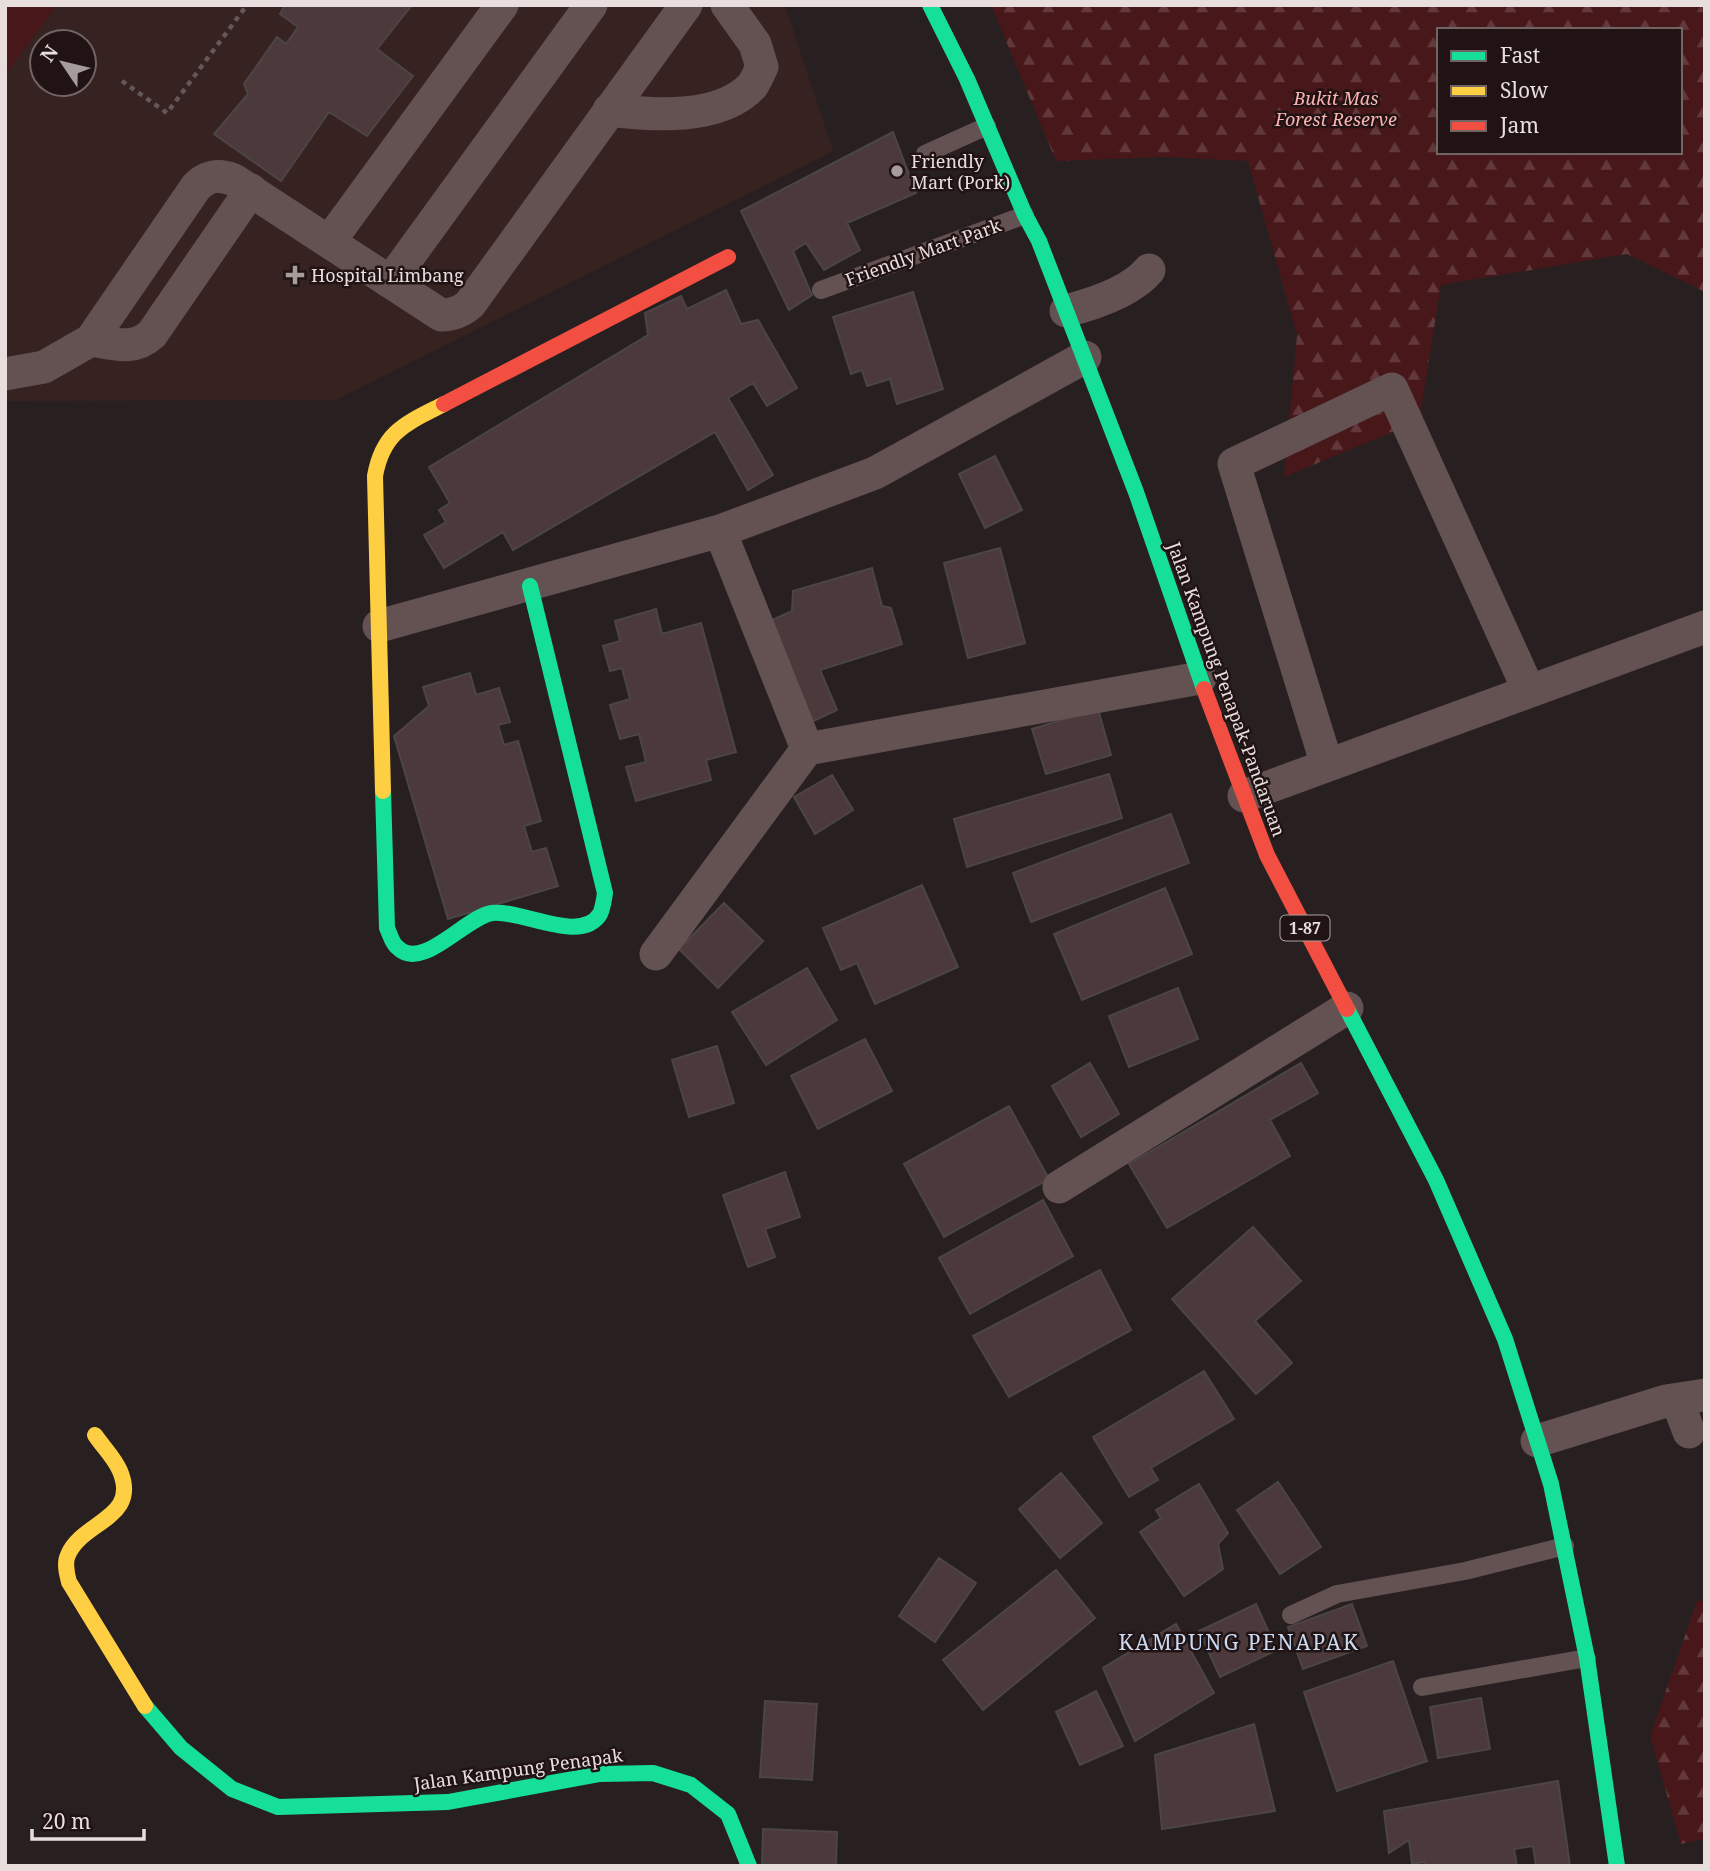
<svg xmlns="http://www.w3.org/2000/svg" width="1710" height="1871" font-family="'Noto Serif',serif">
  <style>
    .built { fill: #352221; fill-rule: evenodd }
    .green { fill: #47171a }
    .forest { fill: url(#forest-firs); fill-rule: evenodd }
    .building { fill: #4c393b; stroke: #4c4545; stroke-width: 2 }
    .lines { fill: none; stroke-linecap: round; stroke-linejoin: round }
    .path { stroke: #645757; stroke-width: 4.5; stroke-dasharray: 5 5; stroke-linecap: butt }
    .lane { stroke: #645151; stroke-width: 18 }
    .street { stroke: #645151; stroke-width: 33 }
    .fast { stroke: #16e098; stroke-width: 16 }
    .slow { stroke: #ffcf43; stroke-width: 16 }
    .jam { stroke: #f24e42; stroke-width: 16 }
    .poi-dot { fill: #a59c9b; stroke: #211313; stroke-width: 2.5 }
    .labels { text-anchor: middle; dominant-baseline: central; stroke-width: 5; stroke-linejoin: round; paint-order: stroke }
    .shield { fill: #211313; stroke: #aca1a0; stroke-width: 2 }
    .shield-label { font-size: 16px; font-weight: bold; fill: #e8dedd }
    .park-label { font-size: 18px; font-style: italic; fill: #fcb2b0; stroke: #211313 }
    .poi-label { font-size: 18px; fill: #e8dedd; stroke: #211313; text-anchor: start }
    .street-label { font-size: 18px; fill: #e8dedd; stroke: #211313 }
    .quarter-label { font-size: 21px; letter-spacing: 2px; fill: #c9daf4; stroke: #211313 }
  </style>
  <defs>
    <pattern id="forest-firs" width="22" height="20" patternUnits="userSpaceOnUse" patternTransform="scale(1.75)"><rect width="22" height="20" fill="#47171a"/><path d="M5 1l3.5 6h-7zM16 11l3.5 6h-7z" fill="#62383b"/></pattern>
  </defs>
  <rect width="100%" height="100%" fill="#282020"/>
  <path class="built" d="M5 5H785L833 151 335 400 5 401ZM42 42H84V84H42Z"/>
  <path class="green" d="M5 5H57L5 75Z"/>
  <path class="forest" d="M991 5H1705V292L1627 254 1441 285 1419 421 1284 477 1297 335 1248 161 1165 157 1056 161ZM1439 30H1680V152H1439Z
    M1705 1600V1839L1681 1844 1650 1736 1697 1601Z"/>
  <path class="building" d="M285 5H412L377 49 413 76 367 136 329 112 281 181 214 134 248 94 244 84 277 37 286 44 298 27 280 14Z
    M893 132 916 193 847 223 860 250 824 270 806 243 793 251 812 295 789 310 741 211Z
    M726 290 741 324 758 320 797 388 767 406 753 383 728 398 773 475 748 490 715 432 513 550 503 532 444 568 424 535 446 522 439 510 450 503 429 467 648 335 645 313 681 296 687 309Z
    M913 292 943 389 897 404 890 379 867 386 862 370 851 374 833 317Z
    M995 456 1022 510 985 528 959 474Z
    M1000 548 1025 643 968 658 944 563Z
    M872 568 882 606 891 608 902 644 820 670 837 710 805 725 761 625 792 611 793 591Z
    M656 609 662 634 701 623 736 752 706 760 711 780 636 801 626 767 646 762 639 734 620 739 610 705 630 699 622 668 610 671 603 646 620 641 615 621Z
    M470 673 476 695 499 688 510 722 498 725 504 745 518 741 541 821 524 826 532 852 546 848 558 886 448 919 394 736 429 706 423 687Z
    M1098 709 1111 755 1046 774 1032 729Z
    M1109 774 1122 818 967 867 954 819Z
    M832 775 853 810 815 834 794 797Z
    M1171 814 1189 863 1031 922 1013 873Z
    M922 885 958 967 875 1004 857 963 841 970 823 928Z
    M1165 888 1192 954 1082 1000 1054 934Z
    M724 903 763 941 718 988 679 949Z
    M807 968 837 1020 766 1065 732 1012Z
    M1178 988 1198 1039 1129 1067 1109 1016Z
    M865 1039 892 1091 818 1129 791 1076Z
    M717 1046 734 1103 689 1117 672 1060Z
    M1090 1063 1119 1114 1081 1137 1052 1086Z
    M1301 1063 1318 1093 1270 1120 1290 1156 1167 1228 1129 1164Z
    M1009 1106 1049 1179 944 1237 904 1164Z
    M785 1172 800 1217 765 1229 775 1257 748 1267 723 1195Z
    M1043 1200 1073 1256 970 1314 939 1258Z
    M1253 1227 1301 1281 1255 1321 1292 1363 1256 1394 1172 1299Z
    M1100 1270 1131 1330 1009 1397 973 1336Z
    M1204 1371 1234 1419 1151 1468 1158 1480 1129 1497 1093 1437Z
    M1061 1473 1102 1523 1060 1558 1019 1509Z
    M1278 1482 1321 1547 1280 1574 1237 1510Z
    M1199 1484 1228 1533 1218 1544 1223 1569 1184 1596 1140 1532 1161 1518 1156 1510Z
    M939 1558 976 1583 935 1642 899 1616Z
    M1056 1570 1095 1618 983 1710 943 1660Z
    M1256 1604 1277 1650 1220 1677 1199 1631Z
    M1352 1604 1367 1646 1303 1669 1288 1627Z
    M1176 1624 1214 1693 1135 1741 1103 1668Z
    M1393 1661 1427 1761 1337 1791 1304 1692Z
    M1096 1691 1123 1746 1080 1765 1056 1712Z
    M1481 1698 1490 1749 1438 1758 1430 1707Z
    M765 1701 817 1704 812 1780 760 1777Z
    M1254 1724 1275 1811 1162 1829 1155 1755Z
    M1558 1781 1570 1866H1536L1533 1846 1514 1849 1517 1866H1425L1424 1862 1412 1864 1409 1840 1389 1853 1384 1811Z
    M763 1829 837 1832 836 1866H762Z"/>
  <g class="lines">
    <path class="path" d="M122 81 167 113 247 5"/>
    <path class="lane" d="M925 154 987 126
      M821 290 1025 215
      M1291 1615 1337 1594 1465 1571 1565 1546
      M1422 1687 1587 1658"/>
    <path class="street" d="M502 5 329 242 441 315C453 315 461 312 470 304L686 5
      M609 110C651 115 719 121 752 86 756 81 759 72 762 67L755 44 727 5
      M390 282 591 5
      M1066 311C1093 304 1131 292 1149 270
      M91 340C114 344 134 351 152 334L251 190
      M5 374 44 367 91 340 196 187C208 175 219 174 234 180L329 242
      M720 531 807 749
      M379 626 720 531 875 473 1085 357
      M1327 765 1234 464 1392 389 1529 691
      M1244 796 1705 627
      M656 954 807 749 1200 678
      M1059 1187 1347 1008
      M1677 1400 1689 1432
      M1537 1441 1666 1401 1705 1395"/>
    <path class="fast" d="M930 5 967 79 1025 215 1039 241 1136 492 1204 689
      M383 791 387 928C390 934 392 943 397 947 422 973 465 917 492 913 521 909 581 945 600 914 603 908 604 899 605 893L530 586
      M1347 1009 1436 1180 1505 1339 1551 1484 1587 1658 1617 1866
      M145 1706 181 1748 232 1789 278 1807 448 1802 600 1774 653 1773 691 1785 728 1814 749 1866"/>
    <path class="slow" d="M383 791 375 476C383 431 407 423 444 404
      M95 1435C103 1447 114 1457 120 1471 140 1519 82 1521 68 1555 64 1563 67 1574 69 1582L145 1706"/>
    <path class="jam" d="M444 404 728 257
      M1204 689 1267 855 1347 1009"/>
  </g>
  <g class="poi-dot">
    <circle cx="897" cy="171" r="7"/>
    <path d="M291.5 264.5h7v7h7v7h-7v7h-7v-7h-7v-7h7z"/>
  </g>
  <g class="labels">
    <rect class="shield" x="1280.5" y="915.5" width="49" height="25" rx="5"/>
    <g class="shield-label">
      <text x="1305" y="928">1-87</text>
    </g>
    <g class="park-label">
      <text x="1336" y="98">Bukit Mas<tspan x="1336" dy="21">Forest Reserve</tspan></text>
    </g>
    <g class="poi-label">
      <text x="911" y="161">Friendly<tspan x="911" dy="21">Mart (Pork)</tspan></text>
      <text x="311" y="275">Hospital Limbang</text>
    </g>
    <g class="street-label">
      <text transform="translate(923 252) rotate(-20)">Friendly Mart Park</text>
      <text transform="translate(1227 689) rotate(70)">Jalan Kampung Penapak-Pandaruan</text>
      <text transform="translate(518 1769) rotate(-8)">Jalan Kampung Penapak</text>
    </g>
    <g class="quarter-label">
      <text x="1239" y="1642">KAMPUNG PENAPAK</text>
    </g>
  </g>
  <rect width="1710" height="1871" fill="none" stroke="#e8dedd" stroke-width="14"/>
  <rect x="1437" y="28" width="245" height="126" fill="#211313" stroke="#716464" stroke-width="2"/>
  <rect x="1451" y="51" width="35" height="10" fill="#16e098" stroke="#716464" stroke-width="2"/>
  <text x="1500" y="63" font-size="21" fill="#e8dedd">Fast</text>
  <rect x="1451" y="86" width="35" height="10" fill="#ffcf43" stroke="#716464" stroke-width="2"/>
  <text x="1500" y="98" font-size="21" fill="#e8dedd">Slow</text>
  <rect x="1451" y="121" width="35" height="10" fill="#f24e42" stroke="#716464" stroke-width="2"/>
  <text x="1500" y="133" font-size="21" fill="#e8dedd">Jam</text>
  <g transform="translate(63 63) rotate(305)"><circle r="33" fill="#211313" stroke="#716464" stroke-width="2"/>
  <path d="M0-5L12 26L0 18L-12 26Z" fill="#a59c9b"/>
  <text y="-10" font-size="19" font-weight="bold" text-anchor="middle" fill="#e8dedd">N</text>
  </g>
  <path d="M32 1829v10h112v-10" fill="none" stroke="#e8dedd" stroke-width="3.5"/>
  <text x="42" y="1829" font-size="21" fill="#e8dedd" stroke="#211313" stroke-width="5" paint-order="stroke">20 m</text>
</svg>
